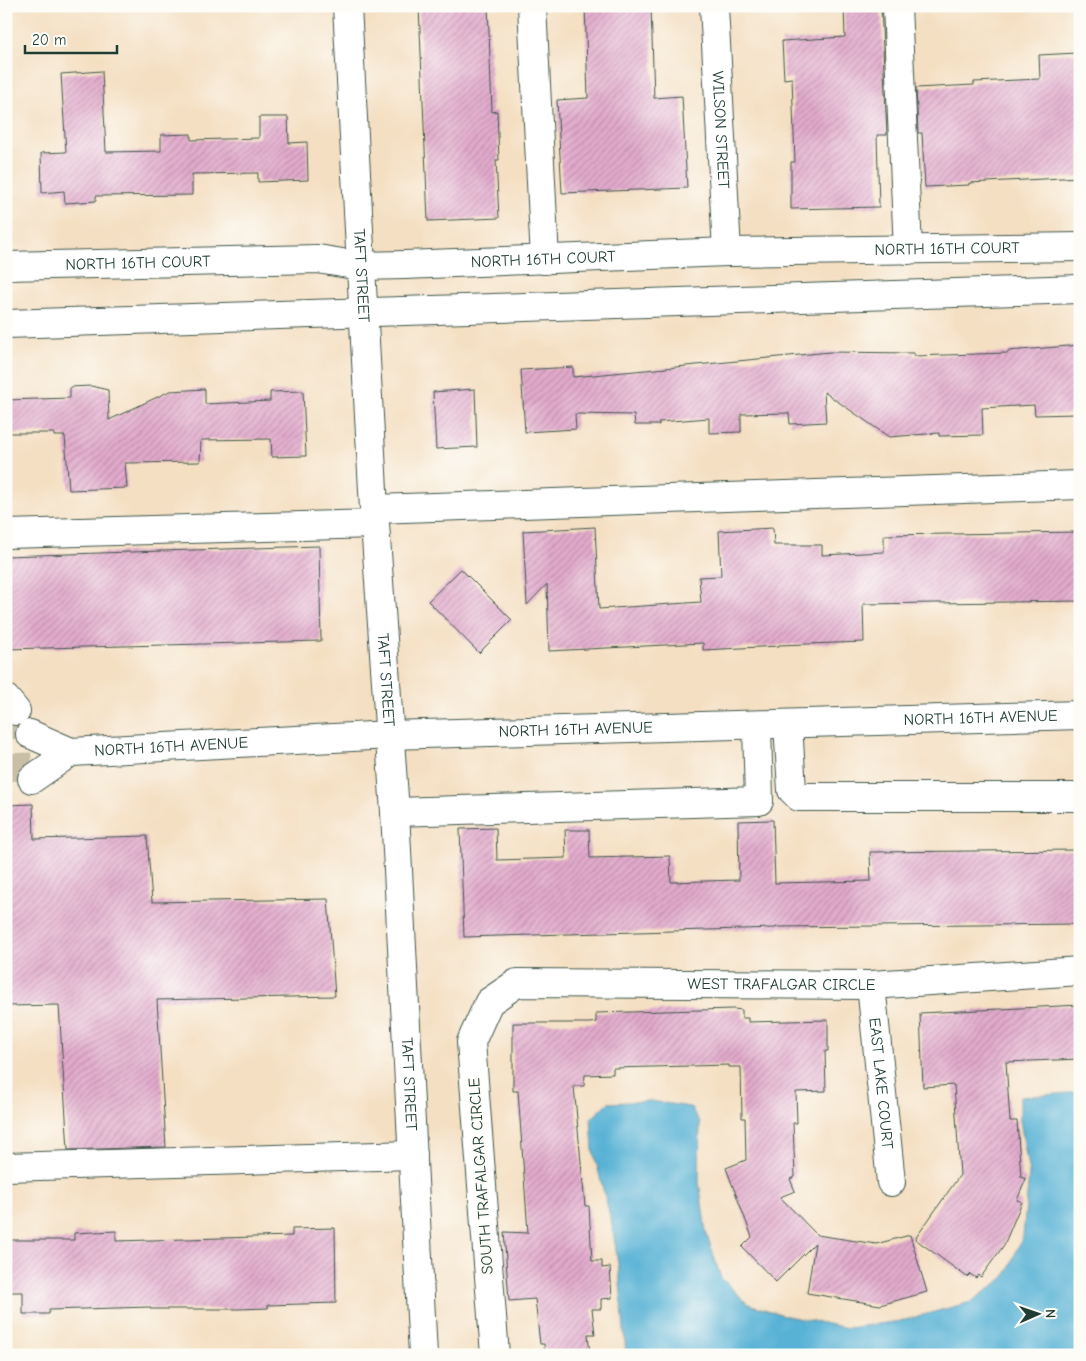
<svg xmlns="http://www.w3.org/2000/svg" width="1086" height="1361" font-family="'Comic Neue',sans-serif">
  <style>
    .water { fill: #58b2d5; stroke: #3c7884 }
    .building { fill: url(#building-hatch) }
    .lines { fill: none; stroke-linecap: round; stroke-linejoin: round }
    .minor-tunnel { stroke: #c9bfa6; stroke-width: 28; stroke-dasharray: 28 14; stroke-linecap: butt }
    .minor-casing { stroke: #3f5549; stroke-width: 30 }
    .minor { stroke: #fff; stroke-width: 28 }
    .labels { text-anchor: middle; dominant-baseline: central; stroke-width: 4; stroke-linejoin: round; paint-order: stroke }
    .street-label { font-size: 16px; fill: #1f3d34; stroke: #fdfcf7 }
  </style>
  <defs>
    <pattern id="building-hatch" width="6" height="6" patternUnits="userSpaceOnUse" patternTransform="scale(1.25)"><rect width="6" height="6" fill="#e3abcd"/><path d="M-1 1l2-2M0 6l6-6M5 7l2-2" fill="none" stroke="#b78ca7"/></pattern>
  </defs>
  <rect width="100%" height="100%" fill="#fdfcf7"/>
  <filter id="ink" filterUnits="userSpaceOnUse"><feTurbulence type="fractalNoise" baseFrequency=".02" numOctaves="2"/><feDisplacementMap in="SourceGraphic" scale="10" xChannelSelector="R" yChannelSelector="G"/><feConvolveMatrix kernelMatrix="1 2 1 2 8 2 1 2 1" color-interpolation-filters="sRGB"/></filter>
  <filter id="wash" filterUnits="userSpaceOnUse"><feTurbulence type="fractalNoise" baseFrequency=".0096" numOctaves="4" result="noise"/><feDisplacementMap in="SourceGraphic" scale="20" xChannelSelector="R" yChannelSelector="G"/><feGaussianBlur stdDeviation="1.12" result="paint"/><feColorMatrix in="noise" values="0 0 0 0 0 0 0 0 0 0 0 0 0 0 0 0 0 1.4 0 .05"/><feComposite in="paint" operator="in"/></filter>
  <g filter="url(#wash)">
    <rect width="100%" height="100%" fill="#f4dfc2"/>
    <path class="water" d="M1080 1092V1355H626L619 1270 612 1224 593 1150 591 1119 608 1103 651 1101 690 1107 700 1122 699 1181 706 1232 721 1278 748 1304 787 1316 848 1328 901 1321 971 1302 1005 1277 1023 1236 1029 1174 1020 1120V1097Z"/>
    <g id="blocks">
      <path class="building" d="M419 6H488L492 112 497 111 499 160H496L499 218 428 221Z
        M585 6H651L654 98 682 96 687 188 562 193 557 100 588 98Z
        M844 6H881L887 135H877L879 207 791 209V162H795L792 78 784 79 782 41 845 37Z
        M1077 53 1080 111V177L969 183V185L925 187 922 133H918L916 88 974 85V82L1040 79 1039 55Z
        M102 71 106 152 161 151V135L191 134V140L259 138V117H288L289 143 307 142 308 180 258 182V173L192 174V195L96 196V201L65 203 64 191 42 193 41 153 66 152 61 74Z
        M1080 345V404H1077V414L1035 415 1034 405 982 408 983 435 939 436V433L889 437 824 392 826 422 790 424 789 413 741 414V432L709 433V418L659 422V425H635L634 415 575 414 576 429 525 432 521 370 573 367V377L830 352 914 353V356L1008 353V351Z
        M91 386 108 390 109 420 170 391 205 389V404L270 401V392L303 391 306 456 272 457 271 439 201 440 200 462 125 463 127 488 69 490 65 436H54V433H6V400L70 398V387Z
        M475 389 477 447 436 449 433 392Z
        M595 527 599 609 701 602 699 577 721 576 719 531 773 528 774 545H822V555L884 552V535L1080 532V601L863 604 864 642 779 645V646L703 650V643L549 651 547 584 527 605 523 531Z
        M319 546 321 641 6 649V556Z
        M461 569 512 620 479 653 428 601Z
        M33 804 34 839 147 836 152 902 328 899 335 996 157 1000 166 1147 68 1150 59 1005 6 1006V805Z
        M773 820 775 883 871 881 870 852 1080 850V924L776 927V928L464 937 460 829 496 828 497 860 566 858 565 830H589L590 858 670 856 671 882 739 880 738 821Z
        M1080 1005V1059L1006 1062 1010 1121H1017L1021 1177 1026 1179 1017 1200 1022 1202 1004 1245 981 1277 978 1275 976 1278 970 1274 967 1277 915 1239 960 1175 954 1085 923 1087 920 1013Z
        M734 1009 742 1010V1018H748V1022L828 1020V1051H825L826 1091 796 1092 797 1123H793L795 1177 790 1179 795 1191 780 1197 817 1235 876 1244 910 1235 927 1292 880 1305 807 1293 815 1243 776 1282 742 1247 752 1237 726 1168 746 1160 745 1118H742L741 1067H729V1065L613 1068V1074L585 1075 584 1086H574L585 1206H589L592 1261H602V1268L610 1267 612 1298 601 1299V1309H592L595 1334H588L590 1355H545L544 1344H540L535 1299 509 1301 504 1232 528 1233 518 1091H513V1023H590L596 1022V1013Z
        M335 1228 336 1303 268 1305V1308L238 1309H150V1307L49 1310V1314H23V1292H6V1240H74V1233L116 1231V1241L292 1236V1229Z"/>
    </g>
  </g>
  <g filter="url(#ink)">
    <use href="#blocks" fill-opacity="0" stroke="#3f5549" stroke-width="1"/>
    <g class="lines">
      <path class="minor-tunnel" d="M16 711 18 781"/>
      <g class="minor-casing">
        <g id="minor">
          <path id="s1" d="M347 6 374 509 395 812 423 1355"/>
          <path d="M532 6 545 260"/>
          <path id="s2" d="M714 6 727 252"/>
          <path d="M897 6 908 250"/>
          <path id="s3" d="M6 266 318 259 360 266 405 265 727 252 1080 247"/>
          <path d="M6 324 1080 289"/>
          <path d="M374 509 1080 485"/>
          <path d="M6 534 375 524"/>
          <path d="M6 699 16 711"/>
          <path d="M788 724 792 790 799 797H1080"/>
          <path id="s4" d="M30 734 71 752 390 735 1080 715"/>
          <path d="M32 779 71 752"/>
          <path d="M395 812 759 801 757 725"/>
          <path id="s5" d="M871 985 891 1182"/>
          <path d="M6 1167 413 1155"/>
          <path id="s6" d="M495 1355 471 1042 489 1002 517 983 871 985 1080 971"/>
        </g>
      </g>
      <use href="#minor" class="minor"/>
    </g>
  </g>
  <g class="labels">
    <g class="street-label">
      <text stroke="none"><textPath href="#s2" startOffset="124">WILSON STREET</textPath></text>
      <text stroke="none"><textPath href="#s3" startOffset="942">NORTH 16TH COURT</textPath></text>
      <text stroke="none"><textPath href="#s3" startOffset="538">NORTH 16TH COURT</textPath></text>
      <text stroke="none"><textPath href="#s3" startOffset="132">NORTH 16TH COURT</textPath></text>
      <text stroke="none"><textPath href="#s1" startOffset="270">TAFT STREET</textPath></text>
      <text stroke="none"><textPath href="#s1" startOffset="675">TAFT STREET</textPath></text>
      <text stroke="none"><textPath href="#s4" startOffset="955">NORTH 16TH AVENUE</textPath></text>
      <text stroke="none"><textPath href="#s4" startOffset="550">NORTH 16TH AVENUE</textPath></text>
      <text stroke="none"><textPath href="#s4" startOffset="145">NORTH 16TH AVENUE</textPath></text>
      <text stroke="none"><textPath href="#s6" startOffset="656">WEST TRAFALGAR CIRCLE</textPath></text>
      <text stroke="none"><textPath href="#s5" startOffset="99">EAST LAKE COURT</textPath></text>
      <text stroke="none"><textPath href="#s1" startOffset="1080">TAFT STREET</textPath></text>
      <text transform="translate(481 1176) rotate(-94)">SOUTH TRAFALGAR CIRCLE</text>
    </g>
  </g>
  <rect width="1086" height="1361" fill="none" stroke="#fdfcf7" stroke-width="25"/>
  <g transform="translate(1038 1314) rotate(88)" stroke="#fdfcf7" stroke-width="4" paint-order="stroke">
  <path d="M0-4L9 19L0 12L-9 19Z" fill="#1f3d34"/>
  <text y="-8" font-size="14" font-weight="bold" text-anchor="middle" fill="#1f3d34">N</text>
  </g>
  <path d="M25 45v8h92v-8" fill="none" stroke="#1f3d34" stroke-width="2.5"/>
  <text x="32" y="45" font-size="15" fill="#1f3d34" stroke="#fdfcf7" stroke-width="4" paint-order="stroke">20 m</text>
</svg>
